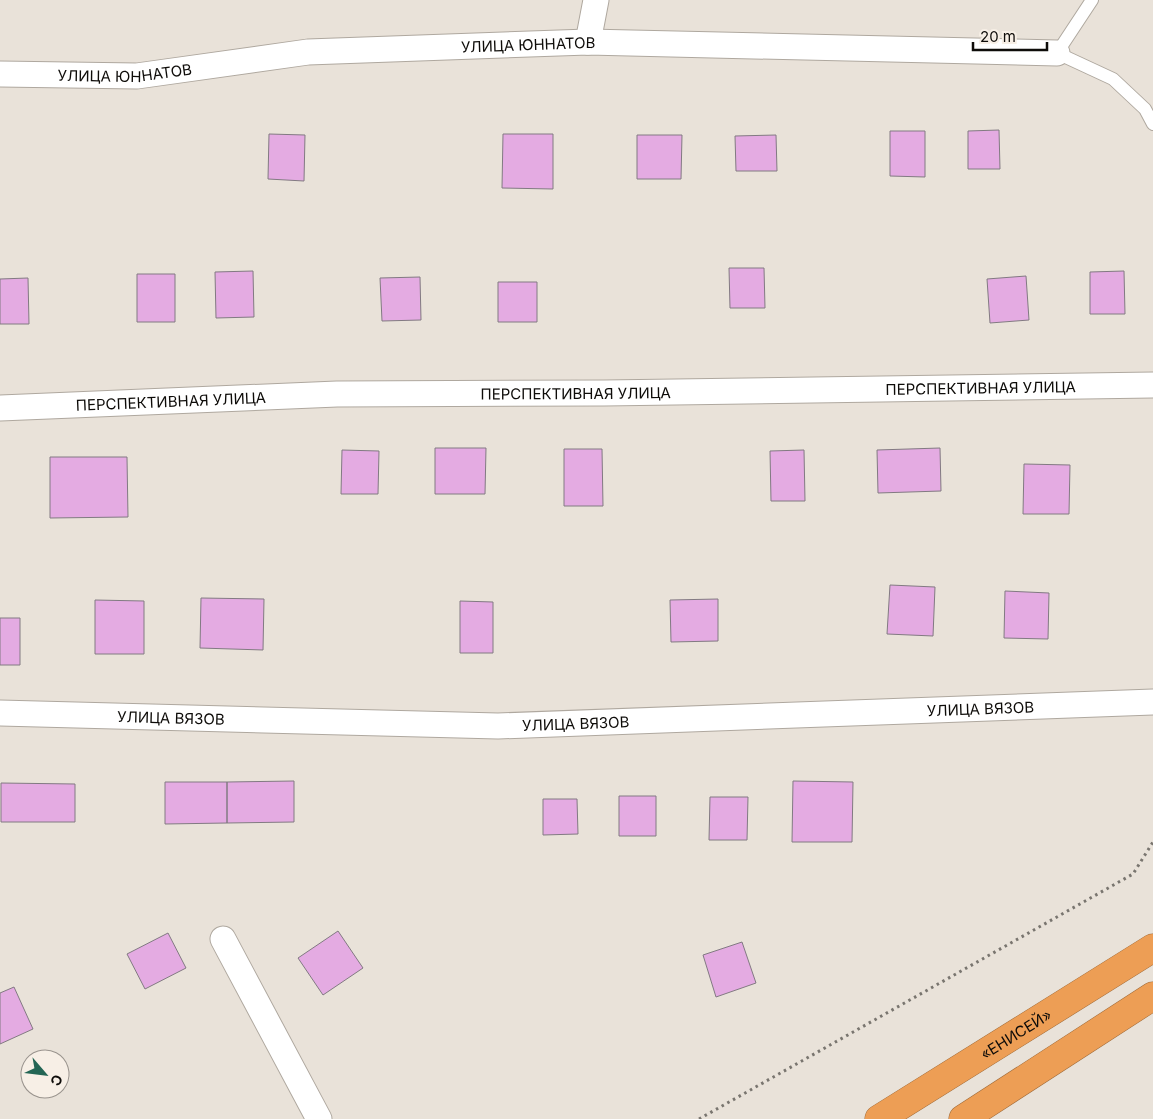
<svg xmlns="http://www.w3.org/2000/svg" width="1153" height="1119" font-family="Inter,sans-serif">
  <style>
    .building { fill: #e4abe2; stroke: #827a82 }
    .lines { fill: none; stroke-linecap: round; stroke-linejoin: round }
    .lane-casing { stroke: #afa89f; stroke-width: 14 }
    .street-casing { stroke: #afa89f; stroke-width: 27 }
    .highway-casing { stroke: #9f6b3a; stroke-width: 29 }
    .path { stroke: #79756f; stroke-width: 3; stroke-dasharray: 2.5 4; stroke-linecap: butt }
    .lane { stroke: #fff; stroke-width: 12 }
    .street { stroke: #fff; stroke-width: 25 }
    .highway { stroke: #ed9e55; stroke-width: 28 }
    .labels { text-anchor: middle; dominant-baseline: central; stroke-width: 5; stroke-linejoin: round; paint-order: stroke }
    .street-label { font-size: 15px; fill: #0e0c09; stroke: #f7efe6 }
  </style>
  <rect width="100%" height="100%" fill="#e9e2d9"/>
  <path class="building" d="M999 130 1000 169H968V131Z
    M890 131H925V177L890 176Z
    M269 134 305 135 304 181 268 179Z
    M503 134H553V189L502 188Z
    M637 135H682L681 179H637Z
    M776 135 777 171H736L735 136Z
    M729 268H764L765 308H730Z
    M253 271 254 317 216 318 215 272Z
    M1124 271 1125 314H1090V272Z
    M137 274H175V322H137Z
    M1026 276 1029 320 990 323 987 279Z
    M420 277 421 320 382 321 380 278Z
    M28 278 29 324H0V279Z
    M498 282H537V322H498Z
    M435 448H486L485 494H435Z
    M940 448 941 491 878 493 877 450Z
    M564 449H602L603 506H564Z
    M342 450 379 451 378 494H341Z
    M804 450 805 501H771L770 451Z
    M50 457H127L128 517 50 518Z
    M1024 464 1070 465 1069 514H1023Z
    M890 585 935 587 933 636 887 634Z
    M1005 591 1049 593 1048 639 1004 638Z
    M201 598 264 599 263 650 200 648Z
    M718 599V641L671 642 670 600Z
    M95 600 144 601V654H95Z
    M460 601 493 602V653H460Z
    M0 618H20V665H0Z
    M294 781V822L227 823V782Z
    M793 781 853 782 852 842H792Z
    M165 782H227V823L165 824Z
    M1 783 75 784V822H1Z
    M619 796H656V836H619Z
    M710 797H748L747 840H709Z
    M543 799H577L578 834 543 835Z
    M338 931 363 968 323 995 298 958Z
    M168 933 186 968 145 989 127 954Z
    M742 942 756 983 716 997 703 955Z
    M14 987 33 1029 0 1044V993Z"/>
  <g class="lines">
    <g class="lane-casing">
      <path id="lane" d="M1092 0 1057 53 1113 79 1145 109 1153 124"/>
    </g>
    <g class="street-casing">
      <g id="street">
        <path d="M588 42 596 0"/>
        <path id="s1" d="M0 74 137 76 308 52 588 42 1057 53"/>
        <path id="s2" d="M0 408 337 394 604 393 1153 385"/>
        <path id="s3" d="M0 713 498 726 1153 702"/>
        <path d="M223 939 319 1119"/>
      </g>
    </g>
    <g class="highway-casing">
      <g id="highway">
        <path id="s4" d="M879 1119 1153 948"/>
        <path d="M963 1119 1153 996"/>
      </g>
    </g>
    <path class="path" d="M699 1119 1133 874 1153 842"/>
    <use href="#lane" class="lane"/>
    <use href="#street" class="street"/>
    <use href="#highway" class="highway"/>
  </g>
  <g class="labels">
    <g class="street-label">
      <text stroke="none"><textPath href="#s1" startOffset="530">УЛИЦА ЮННАТОВ</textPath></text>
      <text stroke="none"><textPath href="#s1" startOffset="125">УЛИЦА ЮННАТОВ</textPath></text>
      <text stroke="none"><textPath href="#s2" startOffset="981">ПЕРСПЕКТИВНАЯ УЛИЦА</textPath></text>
      <text stroke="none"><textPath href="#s2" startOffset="576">ПЕРСПЕКТИВНАЯ УЛИЦА</textPath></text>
      <text stroke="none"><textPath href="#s2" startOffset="171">ПЕРСПЕКТИВНАЯ УЛИЦА</textPath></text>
      <text stroke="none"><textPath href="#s3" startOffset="981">УЛИЦА ВЯЗОВ</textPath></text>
      <text stroke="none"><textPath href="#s3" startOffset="171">УЛИЦА ВЯЗОВ</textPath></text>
      <text stroke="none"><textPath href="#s3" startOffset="576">УЛИЦА ВЯЗОВ</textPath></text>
      <text stroke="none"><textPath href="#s4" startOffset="161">«ЕНИСЕЙ»</textPath></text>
    </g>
  </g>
  <g transform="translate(45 1074) rotate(118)"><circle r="24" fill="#f7efe6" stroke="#9a948e"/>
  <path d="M0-4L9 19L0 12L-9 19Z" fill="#236554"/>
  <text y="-8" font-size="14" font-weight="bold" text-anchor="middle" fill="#0e0c09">С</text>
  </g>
  <path d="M973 42v8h74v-8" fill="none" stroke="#0e0c09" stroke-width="2.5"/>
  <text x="980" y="42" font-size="15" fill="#0e0c09" stroke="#f7efe6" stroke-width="4" paint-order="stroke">20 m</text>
</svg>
